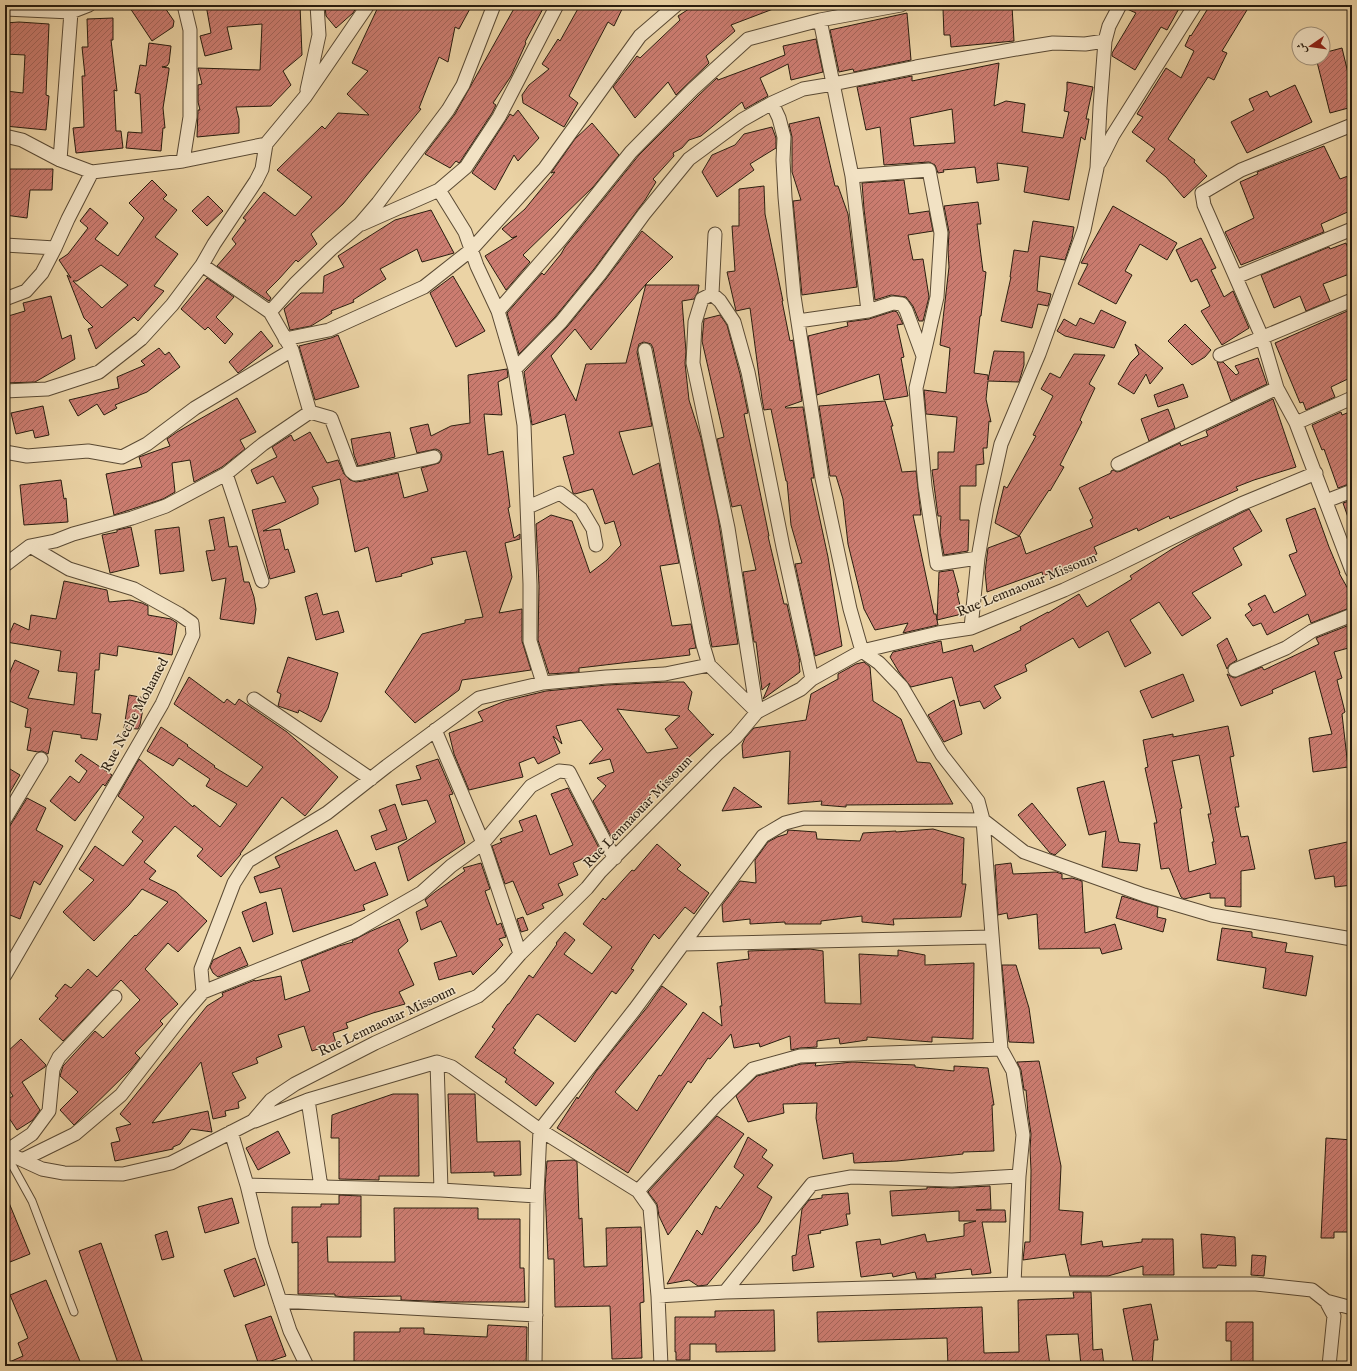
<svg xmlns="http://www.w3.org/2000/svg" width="1357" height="1371" font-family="'IM FELL English',Amiri,serif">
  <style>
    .building { fill: url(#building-hatch); stroke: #291d0f; fill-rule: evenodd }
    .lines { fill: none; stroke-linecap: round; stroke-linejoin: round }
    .lane-casing { stroke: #5a4a34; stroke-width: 9 }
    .street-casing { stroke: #5a4a34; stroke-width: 15 }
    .lane { stroke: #f2e2c4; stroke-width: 7 }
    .street { stroke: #f2e2c4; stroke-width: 13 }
    .labels { text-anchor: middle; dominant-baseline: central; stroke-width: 3; stroke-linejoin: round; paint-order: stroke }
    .street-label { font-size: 14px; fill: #291d0f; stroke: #f2e2c4 }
  </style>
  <defs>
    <pattern id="building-hatch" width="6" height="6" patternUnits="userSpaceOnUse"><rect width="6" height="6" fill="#cb7c70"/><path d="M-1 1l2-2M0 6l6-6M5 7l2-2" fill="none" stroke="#a5655a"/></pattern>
  </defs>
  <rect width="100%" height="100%" fill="#ebd3a5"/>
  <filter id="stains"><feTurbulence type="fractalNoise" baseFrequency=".005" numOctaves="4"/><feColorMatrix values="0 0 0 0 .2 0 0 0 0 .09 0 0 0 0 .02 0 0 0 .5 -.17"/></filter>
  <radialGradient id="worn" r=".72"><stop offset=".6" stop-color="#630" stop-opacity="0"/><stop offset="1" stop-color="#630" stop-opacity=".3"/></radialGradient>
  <path class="building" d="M128 5H163L174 21 173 27 152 41Z
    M206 5H300L302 55 283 71 291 85 271 106 236 107 239 119V133L197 137 198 110H200L198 102V85L202 84 198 68 260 70 262 24 227 27 232 49 205 56 200 36 211 33Z
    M325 5H358L353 13 336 28 326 16Z
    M379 5H472L459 29 455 27 448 62 439 57 419 108 421 109 343 204 311 234 317 244 298 262 296 260 279 279 266 292 271 298 269 301 217 266 236 244 232 239 246 220 243 218 264 192 295 216 312 197 277 170 322 126 325 129 338 113 369 115 347 94 368 71 352 63Z
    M516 5H545L525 42 526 43 511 76 493 103 496 105 492 113 460 162 459 163 456 161 450 168 425 154 455 114Z
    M580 5H624L614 26 608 22 569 96 578 103 564 127 523 103 522 95 529 85 549 69 542 64 558 39 560 41Z
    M695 5 781 6 731 25 735 31 706 56 709 63 676 95 668 82 635 118 613 87 637 56 640 58 680 20 678 16Z
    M1128 5H1181L1167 30 1161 27 1135 70 1112 56V53L1136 13 1127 9Z
    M1210 5H1250L1222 51 1227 53 1214 80 1208 77 1168 139 1195 160 1194 162 1207 176 1184 198 1166 177 1146 161 1155 149 1132 132 1143 117 1137 114 1166 68 1181 78 1194 51 1185 46 1190 35 1191 36Z
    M1012 6 1014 41 951 47 950 35H944L943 9Z
    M907 13 911 60 854 72 853 69 839 72 830 30Z
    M113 18V40H111L117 91 114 90 116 131H121L123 148 76 153 73 128 84 127 82 76H85L82 47H88L87 19Z
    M19 22 49 24 46 95 49 96 46 130 5 126 6 91 23 93 25 55 5 54V23Z
    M816 39 823 72 791 80 788 64 760 78 768 96 745 109 742 102 701 136 689 140 682 148 673 153 674 156 653 179 656 182 645 200 594 269 555 317 519 354 507 313 542 273 544 275 561 254 565 247 639 155 699 95 717 78 718 80 785 55 783 46Z
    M149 43 171 46 169 63 167 66 162 67 169 68V70L163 108 165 128H163L161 151 126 148 128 132 142 133 140 94 135 93 140 65 146 66Z
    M1342 48 1352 90V107L1330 113 1316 58H1323V53Z
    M999 63 994 106 1006 101 1025 104 1022 132 1063 138 1069 112 1064 111 1067 90V82L1093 87 1086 119H1089L1085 140 1081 137 1069 200 1024 192 1028 167 997 163 999 180 977 183 975 167 943 170 944 172 938 173 935 165 929 162 884 165 880 127 866 130 857 87 912 76V81ZM952 109 955 143 914 146 910 118Z
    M1295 85 1312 122 1247 153 1231 122 1254 110 1249 99 1267 91 1270 97Z
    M518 110 539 138 518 161 514 155 495 190 472 173 510 114 513 116Z
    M819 117 835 186H838L848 214 857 287 802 295 793 201 801 200 792 172V137L789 124Z
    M592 123 619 155 593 187 523 255 530 262 506 290 485 256 517 236 512 238 502 229 525 209 555 172 551 173 575 139Z
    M772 127 776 138V148L750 164 754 170 717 197 702 172 712 155 735 145 744 134Z
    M1324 146 1340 179 1348 176 1352 186V210L1321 224 1324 232 1241 265 1225 232 1254 218 1240 182 1258 174 1257 172Z
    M5 169H53L52 190H30L27 218 5 215Z
    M152 180 167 195 163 199 177 210 155 237 178 254 154 286 164 291 138 321 134 317 96 349 88 329 93 327 84 318 67 275 71 278 59 260 68 254 88 228 80 221 90 208 108 223 95 239 118 256 144 218 129 203ZM101 265 128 285 102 308 73 281H77Z
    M904 180 909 214 929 211 933 231 908 235 913 260 923 259 929 297 923 321H919L913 306 906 297 891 295 875 300 864 209 862 183Z
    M764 186 765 214 783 301H782L790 341 793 340 802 401 785 407 786 408 803 407 814 478H811L828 557 842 646 815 656 795 564 802 563 791 525 787 481H786L771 409 764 410 762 399 750 308 736 311 727 272 735 271 732 226H739V189Z
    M208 196 223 211 207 226 192 211Z
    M978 202 981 224H977L983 271 986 272 981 316H980L974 373 988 375V380L994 351 1024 352V365L1019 382 988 381 986 399 991 422 989 421 987 448H983L984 464 976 465V486H960V520H969L968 551 944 555 940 533 941 516H938L932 470 938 469V452H954L957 417 926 414 924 390 946 393 950 348 940 345 949 267 948 250 949 232 944 206Z
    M1113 206 1177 243 1167 260 1140 244 1125 271 1132 275 1116 304 1078 284 1088 264 1081 263Z
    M431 210 454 253 422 262 417 249 380 269 386 279 353 300 354 302 331 311 332 313 311 326 290 330 284 309 301 293H323L324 276 344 267 338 256 395 220Z
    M1033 221 1074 227 1072 239 1065 260 1040 256 1037 291 1051 294 1048 306 1038 304 1032 328 1001 321 1011 277H1010L1014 250 1028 252Z
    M642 231 673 257 645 285H699L698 292 694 299 682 301 686 352 685 363 689 400 701 438 718 517 738 644 712 647 653 348 651 344 644 342 639 344 637 352 652 426 619 432 633 475 659 463 679 563 660 566 672 626 691 624 696 648 689 649 690 655 579 668V672L549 674 538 640 539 586 536 524 551 515 572 521 590 573 607 560 621 545 614 521 605 524 593 489 575 494 573 493 563 457 574 454 565 414 532 425 524 372 567 327 606 279ZM646 284 626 363 586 364 576 401 551 356 575 329 591 350Z
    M1201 238 1216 268 1211 270 1224 297 1233 291 1249 328 1222 345 1201 311 1210 306 1197 279 1191 282 1176 250Z
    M1346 243 1352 259V273L1323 284 1330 301 1306 311 1300 296 1274 308 1261 275 1329 247 1330 249Z
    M453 276 485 331 456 347 430 293Z
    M207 278 234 297 216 317 233 334 225 344 208 327 205 330 181 309Z
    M51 296 62 339 71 335 75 359 35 382 5 383V317L25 311 23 303Z
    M1352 309V377L1331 387 1335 397 1306 410 1303 402 1300 403 1275 343Z
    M1101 310 1126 322 1114 348 1065 336 1057 331 1064 319 1076 326 1080 318 1094 324Z
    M894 311 897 312 903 324 897 325 904 357 901 358 908 396 884 400 879 374 817 395 808 336 848 326 847 322 869 319Z
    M720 315 727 325 740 374 748 413 744 414 769 536H768L784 604H787L800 662H799L800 672 763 699 770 683 762 690 756 642H754L743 572 756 570 741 505 732 507 717 439 724 437 702 341 704 319Z
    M1185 324 1211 350 1205 357 1192 365 1168 341Z
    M261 331 273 346 238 373 229 362Z
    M338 335 359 387 315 400 299 346 331 338Z
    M1135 344 1163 368 1150 384 1146 374 1134 394 1118 384 1131 362 1139 354Z
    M159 348 165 355 169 352 180 367 147 392 115 405 117 408 104 415 97 404 78 416 69 400 119 388 117 377 145 365 141 361Z
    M1074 354 1105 355 1089 384 1095 388 1080 420 1082 422 1060 465 1064 467 1050 491 1049 490 1019 536 995 523 1004 486 1007 488 1036 436 1033 435 1053 396 1041 389 1050 373 1060 378Z
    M1258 358 1267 384 1231 401 1217 362H1223L1236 375 1239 373 1235 366Z
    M507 369 508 377 498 382 502 415 484 414 488 455 503 451 510 507 508 508 514 538 520 534V539L505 543 512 577 499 613 522 609V641L531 670 462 680 459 690 415 723 385 692 422 634 465 623V620L483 617 466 551 431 558 433 564 401 574 402 576 376 582 368 547 355 552 340 479 312 487 318 498V504L263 531 280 529 285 550 288 549 295 572 270 579 252 510 286 502 273 476 257 484 251 470 277 457 272 447 291 435 294 441 310 432 327 463 338 460 344 474 350 480 356 482 363 481 398 473 404 498 428 491 421 468 439 463 441 460 442 455 440 451 436 449 417 453 410 428 428 424 431 436 451 426 470 423 468 375Z
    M1183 384 1188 397 1158 407 1154 395Z
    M237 398 256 432 240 440 245 449 222 467 194 482 190 460 172 463 175 492 163 499 114 515 106 474 142 467 139 457 170 446 167 439 177 432Z
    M1273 399 1296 467 1254 480 1236 487 1238 490 1170 519 1169 516 1138 531 1137 528 1094 547 1097 554 1043 576 1042 572 987 592 985 572 988 548 1020 536 1026 554 1093 527 1090 520 1093 518 1079 488 1111 473V471L1113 470 1117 472 1121 471 1180 443 1181 446 1208 436 1206 431Z
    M885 401 893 426H891L902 472 916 471 921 515H913L934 614H936L937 620 939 572 953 570 959 592 957 593 962 614 937 620 938 625 903 633 908 623 875 630 864 609 848 544 843 499 836 476H830L819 406Z
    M43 406 49 435 35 438 33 430 16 434 11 413Z
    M1168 409 1175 428 1149 441 1141 419Z
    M1352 411V483L1338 488 1324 449 1322 450 1312 425 1341 412 1342 415Z
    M390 432 395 457 358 466 354 455 351 439Z
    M61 480 64 499 66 498 68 522 24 525 20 485Z
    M1352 500V523H1350L1343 503Z
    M1315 508 1329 547 1340 573H1339L1352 596V607L1311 623 1308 614 1267 635 1261 623 1253 626 1245 615 1252 610 1248 604 1265 595 1274 613 1306 595 1289 555 1297 552 1286 519Z
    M1249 509 1262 531 1233 548 1242 565 1192 593 1211 618 1182 636 1159 602 1130 620 1151 653 1125 667 1108 631 1079 648 1073 638 1025 665 1027 671 994 686 1001 698 984 709 980 701 960 706 952 677 911 687 899 672 890 657 893 652 941 641 943 653 972 645 974 652 1021 630 1020 627 1048 612V613L1079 594 1087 607 1132 579 1130 576 1172 549 1195 536Z
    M224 517 229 547 237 546 244 582H249L254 597 256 609 254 624 220 619 226 578 212 581 206 551 215 550 209 520Z
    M131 527 139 566 110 573 102 535 117 532V530Z
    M179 527 184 571 160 574 155 530Z
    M64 581 107 590 109 602 130 600 142 603 148 606V615L171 619 177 623 172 655 118 646 117 656 100 653 99 670H95L92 713 101 714 97 740 81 738V735L53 731 48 754 42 751 38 752 27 750 31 728 25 727 28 709 5 699V684L15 660 39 671 28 698 74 705 77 673 58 671 61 651 6 642 14 623 29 630 31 615 56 619Z
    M317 593 323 615 338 611 344 632 316 640 305 597Z
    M1352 624V647L1334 652 1342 678 1337 680 1345 712 1342 714 1348 767 1313 772 1309 738 1332 734 1315 671 1272 690 1273 693 1241 706 1227 674 1234 678 1262 667 1264 670 1319 644 1316 638Z
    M1227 638 1237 660 1229 665 1227 669 1217 645Z
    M288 657 338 673 328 708 321 722 299 710 298 713 278 706 281 694 277 692Z
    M864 662 870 667 873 701 901 719 917 762 930 763 953 804 846 805V807L821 805 822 801 788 804 790 751 743 758 742 745 745 738 754 728 806 720 811 694 838 679V674L856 664Z
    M1183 674 1194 701 1152 718 1140 691Z
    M189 677 224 703 227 699 235 705 239 699 287 732 338 777 305 816 282 797 240 854H241L221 877 197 856 203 849 175 826 144 862 156 871 149 879 176 892 207 921 178 952 168 943 145 969 178 1004 160 1021 163 1024 135 1053 140 1058 131 1069 74 1125 60 1110 78 1092 60 1076 63 1066 95 1031 103 1038 140 1000 121 980 63 1041 39 1019 58 998 55 996 65 984 71 988 88 969 97 977 135 935 136 936 168 902 142 889 129 905 94 941 63 912 94 880 79 869 95 846 123 866 143 841 132 832 144 817 118 796 139 759 193 807 194 805 220 827 237 804 206 786 210 779 179 758 173 766 147 751 161 727 188 745 187 746 215 766 214 767 247 787 263 767 174 704Z
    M667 682H684L692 692 688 709 712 735 714 734 688 758 671 780 667 777 611 836 593 801 606 786 597 778 614 772 610 759 589 764 603 749 581 720 556 726 562 744 553 736 560 753 538 764 534 757 519 763 523 777 469 790 454 754 449 733 483 721 478 712 505 701 546 691 607 685ZM617 709 680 716 665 729 678 748 647 753Z
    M129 695 145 698 140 725 138 729 124 728Z
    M954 700 962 734 944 742 928 715Z
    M1228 726 1234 756 1230 757 1239 807H1235L1241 837 1248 836 1255 869 1241 871V907L1225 906V898H1210V893L1184 899 1181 897 1169 868 1161 869 1154 823H1157L1145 768 1148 767 1143 740 1173 734V737ZM1199 755 1211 814H1208L1214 842H1212L1216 864 1189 872 1180 809 1182 808 1172 761Z
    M81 754 112 775 105 786 103 784 75 821 50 801 70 776 79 783 87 771 75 761Z
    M438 759 453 794 449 795 465 843 408 881 398 847 436 822 427 800 402 805 396 785 421 779 416 766Z
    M5 766 20 775 5 801Z
    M1104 781 1119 842 1140 844 1137 871 1102 867 1106 831 1089 835 1077 788Z
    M734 787 762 807 722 811Z
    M568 788 599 848 594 854 573 863 578 875 558 884 563 895 542 904 544 908 527 915 513 881 505 884 492 846 502 842 500 839 523 831 519 821 536 815 550 855 573 845 551 794Z
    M27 798 46 808 36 830 63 846 40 885 34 881 20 919 5 913V880L10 868 5 865V834Z
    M1032 803 1066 845 1055 855 1050 853 1018 815Z
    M395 804 407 839 376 850 371 836 387 830 379 810Z
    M933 829 964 838 962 884H966L961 917 893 919 894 925 862 922V916L821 921V924H785V922L750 924V919L723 922 722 905 740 881 756 883 755 860 768 842 777 837 787 834 788 830 816 832 817 839 860 841 863 833 896 831V832Z
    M337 830 355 871 375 862 388 895 363 905 365 910 293 932 281 888 260 893 254 877 280 867 275 857Z
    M1352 841V885L1335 887 1334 876 1315 879 1309 850Z
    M657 844 681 865 677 869 709 893 694 914 685 907 659 939 654 934 631 969 634 970 616 994 612 991 575 1042 538 1014 536 1015 513 1048 516 1050 514 1053 554 1083 536 1106 505 1082 507 1079 475 1057 495 1029 492 1027 508 1004H509L529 975 533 978 557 944 556 943 565 932 575 940 564 954 592 974 612 947 583 924 603 898 605 900 632 870 634 871Z
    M481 863 490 889 485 891 497 925 501 923 506 937 499 939 503 945 473 975 471 971 439 980 434 963 457 956 441 921 421 930 416 912 428 906 425 900 435 892 465 871 463 868Z
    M1011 863 1013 874 1056 872 1062 874V879L1072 878 1082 881 1085 933 1115 924 1122 949 1102 954 1100 948 1039 949 1037 914 1008 919 1007 913 998 915 995 865Z
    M1122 896 1158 907 1157 917 1166 919 1163 932 1116 918Z
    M266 902 273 934 253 942 242 912Z
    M523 917 528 930 521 932 517 919Z
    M399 919 408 941 398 950 414 985 399 992 405 1004 373 1013 346 1023 348 1028 333 1033 336 1043 312 1051 304 1026 278 1035 282 1047 256 1058 258 1063 232 1073 246 1098 238 1102 239 1108 225 1111 226 1116 213 1119 201 1062 152 1123 208 1111 212 1132 191 1129 180 1144 173 1147V1149L115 1161 111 1143 120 1141 116 1128 131 1124 120 1114 207 1006 223 996 222 993 255 980V981L281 976 285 1000 310 991 301 961 339 946 353 942 352 941 369 932Z
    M1222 928 1252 932V937L1287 943 1285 952 1313 956 1306 996 1263 988 1266 968 1217 960Z
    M240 947 248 965 218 977 213 973 210 967 213 960Z
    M810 949 823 951 825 1003 861 1004 859 954 898 956V950L925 955V965L974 963 973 1039 932 1037V1042L867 1037V1040L840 1044 839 1038 817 1041V1047L800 1048 791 1050 790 1036 760 1047 759 1043 734 1048 731 1034 710 1059 708 1058 691 1083 688 1081 628 1173 557 1128 577 1097 578 1099 597 1070 648 1006 662 986 687 1004 615 1092 637 1111 659 1075 661 1076 703 1012 722 1026 720 1006H722L717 963 749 959 748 951Z
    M1002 965H1016L1029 1008 1034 1043 1009 1042Z
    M21 1039 46 1065 45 1067 22 1082 40 1110 33 1120 17 1130 5 1112V1101L13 1096 5 1084V1054Z
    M1039 1061 1061 1166 1059 1210 1083 1212 1081 1245 1102 1241 1103 1247 1142 1242V1239H1173L1174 1275H1143V1266L1108 1276H1070L1065 1254 1023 1260 1025 1242H1030L1031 1170 1030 1149 1031 1134 1028 1113 1026 1090H1024L1021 1070 1017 1062Z
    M852 1062 915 1065V1067L954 1071V1066L988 1068 994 1105H992L994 1151 963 1152V1154L897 1161 854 1163 853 1153 823 1159 816 1118 817 1103 783 1104 784 1113 748 1122 736 1096 757 1076 801 1064 816 1063 815 1066Z
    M393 1094H418L419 1176H379V1180L339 1179V1138H331L332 1115Z
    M448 1094H475L477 1142 520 1141 521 1175 494 1176V1172L451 1173Z
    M717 1116 744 1134 668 1235 659 1216 657 1204 648 1192Z
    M278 1131 290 1153 258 1170 246 1148Z
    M748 1137 767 1150 762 1157 773 1165 757 1187 772 1197 759 1222 707 1285 698 1286 689 1280 667 1284 697 1230 702 1235 716 1206 720 1209 744 1175 734 1167Z
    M1326 1138 1352 1140 1348 1232H1334V1238H1321Z
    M574 1160 577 1162 579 1219 582 1218 584 1267 607 1266 606 1228 641 1227 644 1302 640 1303 642 1358 612 1359 610 1306 555 1307 554 1259H548L545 1187 547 1161Z
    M990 1186 991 1209 976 1210H1005L1006 1222H982L991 1273 972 1275 971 1269 935 1274 936 1278 917 1279 915 1272 893 1277 892 1273 861 1277 856 1242 880 1239 881 1245 925 1234 927 1242 964 1236V1224L976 1221H959V1211L892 1216 890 1191 927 1189V1187L952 1188Z
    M5 1193 30 1254 5 1264Z
    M848 1193 850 1214H846L848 1225 820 1231 821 1233 808 1235 814 1267 793 1271 792 1256 796 1255 802 1209 809 1200 822 1198V1195Z
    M339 1195 361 1196V1237H327L328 1262H395L394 1208H478V1219H520V1268H524L525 1302H452L401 1300V1296L345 1297 335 1296V1294H298V1242L292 1243V1207H321V1204H339Z
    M232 1198 239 1223 205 1233 198 1207Z
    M167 1231 174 1257 162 1260 155 1235Z
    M1201 1234 1235 1237 1236 1266 1218 1265 1216 1268H1203Z
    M101 1243 144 1366H119L79 1251Z
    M1252 1255 1266 1256 1264 1276 1251 1275Z
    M255 1258 265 1285 234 1297 224 1270Z
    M46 1280 82 1366H5V1364L23 1356 18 1343 28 1338 10 1295Z
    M1073 1292H1091L1093 1350 1102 1349 1104 1366H1081L1078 1334 1046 1335 1050 1366H948L947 1338 818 1342 817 1312 982 1307 984 1353 1019 1352 1018 1300 1074 1298Z
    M1151 1304 1158 1340H1154L1152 1366H1134L1123 1309Z
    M774 1310 775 1351 716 1352V1344H690V1360H676V1352H675V1317H715V1311Z
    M271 1316 286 1356 259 1365 245 1325Z
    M1226 1322H1253V1366H1231V1341H1226Z
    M488 1325 527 1327 526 1366H354V1332H400V1328H424V1334L487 1337Z"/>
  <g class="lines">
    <g class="lane-casing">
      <path id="lane" d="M6 1154 32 1201 74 1312"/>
    </g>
    <g class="street-casing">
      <path id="street" d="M5 9 71 12 89 5
        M820 20 852 176 868 311
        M307 90 319 35 317 5
        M772 103 779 118 784 137 783 160 785 197 794 296 822 478 850 609 862 651 879 663 902 687 942 755 978 801 983 820 1001 1049 1013 1071 1023 1135 1019 1176 1014 1284
        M1352 125 1241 170 1202 193 1204 205 1262 337 1277 388 1296 423 1352 571
        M5 136 22 140 60 160 92 172
        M60 160 71 12 70 5
        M183 161 190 117V30L184 5
        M1099 163 1113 135 1195 5
        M852 176 929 170 941 233 937 297 916 388 925 486 937 564 978 558
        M439 190 465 232 477 266 498 311 515 369 524 425 530 584V641L543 683
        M362 224 439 190 466 167 499 117 557 5
        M5 245 55 248
        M202 265 270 312 292 350 310 412 331 418 351 471 355 474 362 473 434 457
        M1236 277 1352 229
        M712 294 715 234
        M5 299 26 291 42 273 55 248 68 219 92 172 183 161 266 144
        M498 311 561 239 631 152 693 89 748 39 820 20 901 5
        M270 312 295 284 331 249 360 224 378 203 448 110 463 85 494 5
        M798 321 868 311 893 303 902 304 906 310 923 356
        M285 339 329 330 424 287 471 250 545 168 640 36 676 5
        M645 350 703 645 709 665
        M1220 355 1352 300
        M515 369 561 322 600 274 644 214 689 159 742 120 772 103 803 89 833 84 916 67 1022 48 1053 43 1085 44 1105 41
        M5 391 47 389 99 372 141 339 172 305 202 265 214 244 256 181 262 169 266 144 305 97 368 5
        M1296 423 1352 398
        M5 452 27 456 88 451 122 457 147 444 195 408 292 350
        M1118 464 1277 388
        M226 474 262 581
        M1326 501 1352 491
        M528 507 560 493 581 509 593 529 596 545
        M5 565 30 546 55 541 73 534 132 518 166 506 226 474 263 444 310 412
        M971 628 978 558 987 507 1001 444 1039 354 1084 230 1097 168 1100 107 1105 41 1109 26 1120 5
        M1235 670 1286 648 1312 631 1352 615
        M254 699 371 779
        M757 712 728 528 693 363 695 322 702 299 712 294 720 301 734 322 748 372 783 547 812 679
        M435 730 483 843 520 954
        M5 819 41 759
        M683 944 992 937
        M5 975 162 704 193 635 192 623 179 614 134 589 69 569 30 546
        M203 992 355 931 421 893 451 866 483 843 531 786 559 771 569 772 605 842 615 858
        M437 1062 441 1190
        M308 1100 321 1187
        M255 1121 308 1100 437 1062 452 1067 540 1130 635 1009 763 836 785 823 804 818 983 820 1024 852 1144 895 1212 915 1352 939
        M231 1132 247 1185 262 1246 280 1301 290 1331 307 1366
        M5 1152 42 1169 64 1173 123 1174 171 1163 253 1121 271 1100 295 1084 375 1043 478 996 500 977 520 954 587 888 600 872 717 754 736 737 757 712 801 689 812 679 862 651 938 633 971 628 1064 590 1113 567 1241 504 1316 473
        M5 1152 32 1134 49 1111 53 1069 59 1057 115 997
        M22 1160 75 1134 121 1095 184 1014 203 992 201 969 234 883 248 861 327 813 387 766 479 698 543 683 606 677 665 674 709 665 757 712
        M247 1185 441 1190 537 1196
        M638 1191 718 1103 753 1069 800 1056 1001 1049
        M725 1292 812 1184 851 1177 952 1180 1019 1176
        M658 1296 725 1292 1014 1284H1256L1312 1290 1326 1301 1334 1316 1329 1366
        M280 1301 536 1315
        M1326 1301 1352 1308
        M535 1366 537 1196 540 1130 638 1191 650 1208 658 1296 661 1366"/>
    </g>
    <use href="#lane" class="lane"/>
    <use href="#street" class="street"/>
  </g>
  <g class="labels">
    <g class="street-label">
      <text transform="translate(1027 585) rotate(-22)">Rue Lemnaouar Missoum</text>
      <text transform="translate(135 715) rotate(-62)">Rue Neche Mohamed</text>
      <text transform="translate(638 812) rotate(-46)">Rue Lemnaouar Missoum</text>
      <text transform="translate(387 1021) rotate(-25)">Rue Lemnaouar Missoum</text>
    </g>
  </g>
  <rect width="1357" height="1371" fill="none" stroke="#ebd3a5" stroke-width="20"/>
  <rect x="6" y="6" width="1345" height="1359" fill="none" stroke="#291d0f" stroke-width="2"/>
  <rect x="10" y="10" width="1337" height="1351" fill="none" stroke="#291d0f"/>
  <g transform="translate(1311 46) rotate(257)"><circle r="19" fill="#f2e2c4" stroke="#a2937c"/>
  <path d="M0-3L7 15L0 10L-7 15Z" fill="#8f2418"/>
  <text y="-6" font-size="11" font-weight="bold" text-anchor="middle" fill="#291d0f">ش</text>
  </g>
  <rect width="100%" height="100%" filter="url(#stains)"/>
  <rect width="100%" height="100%" fill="url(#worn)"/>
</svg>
